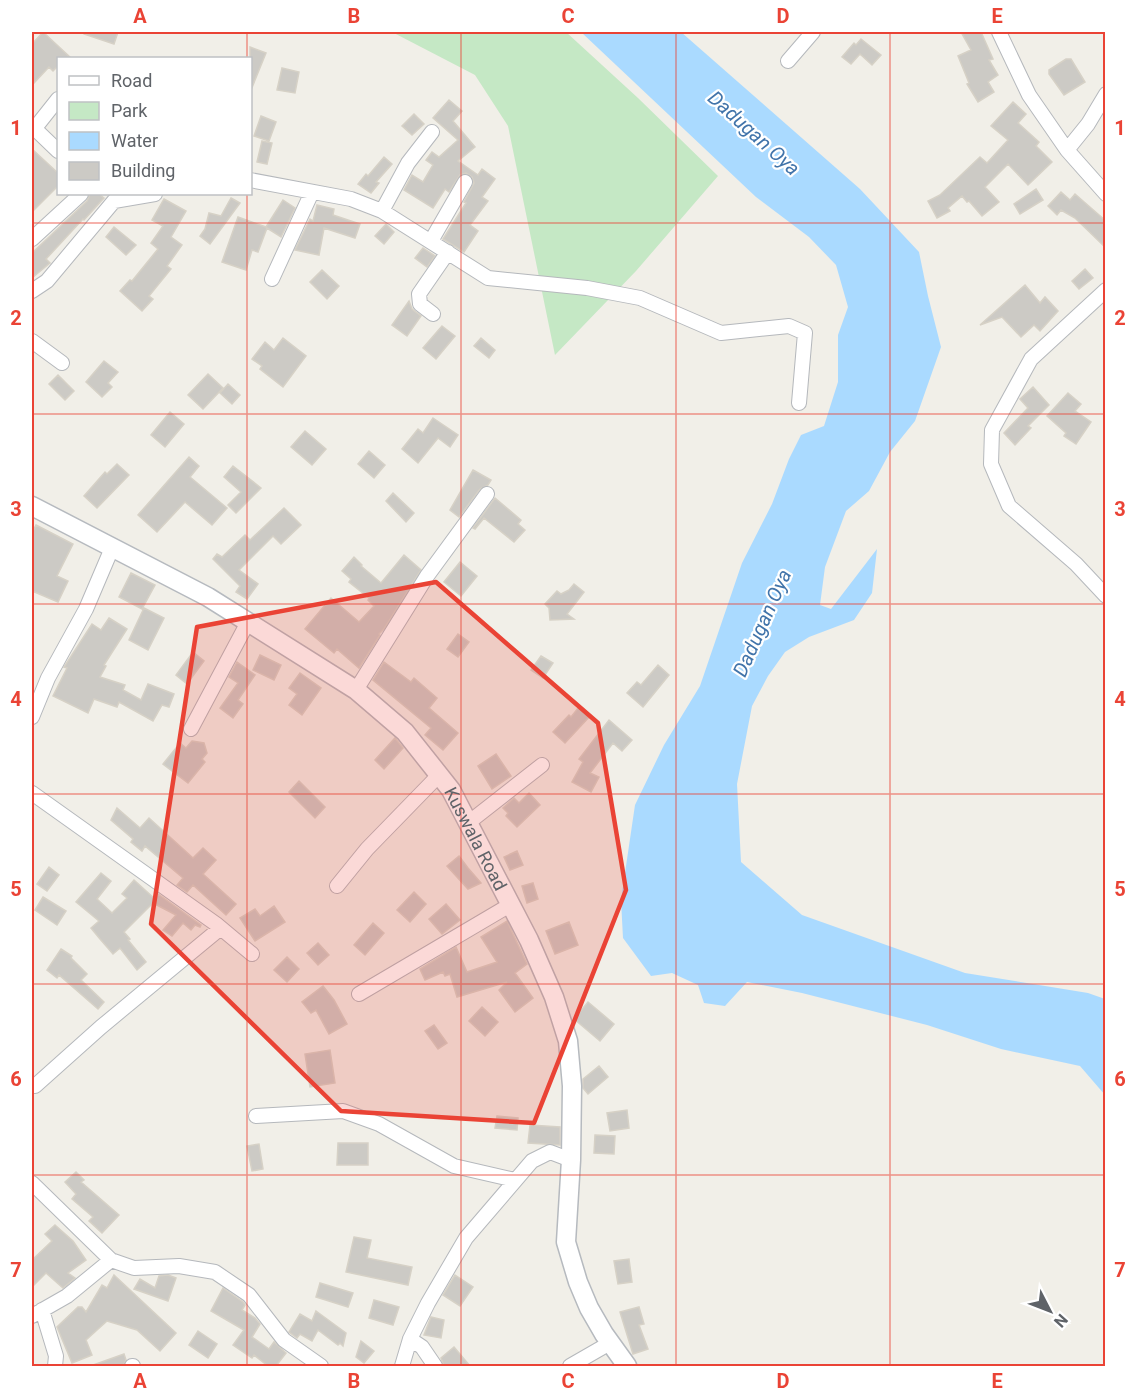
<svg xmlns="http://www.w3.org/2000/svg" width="1137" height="1398" font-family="Roboto,sans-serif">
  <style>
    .green { fill: #c5e8c5 }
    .water { fill: #aadaff }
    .building { fill: #cccac5; stroke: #d6d1c6; stroke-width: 1.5 }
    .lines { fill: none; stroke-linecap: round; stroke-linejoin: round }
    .street-casing { stroke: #b5b8bc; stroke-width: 16 }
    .secondary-casing { stroke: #b6babf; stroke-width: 21 }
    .street { stroke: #fff; stroke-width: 14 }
    .secondary { stroke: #fff; stroke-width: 18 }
    .marked { fill: #ea4335; fill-opacity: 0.2; stroke: #ea4335; stroke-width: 4.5; stroke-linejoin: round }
    .grid { fill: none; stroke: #ea4335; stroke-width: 1.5; stroke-opacity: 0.55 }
    .labels { text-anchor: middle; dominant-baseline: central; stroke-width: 4.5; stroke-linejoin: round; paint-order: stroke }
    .street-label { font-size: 18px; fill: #5f6368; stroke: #fff }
    .water-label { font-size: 20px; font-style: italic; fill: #4174aa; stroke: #fff }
    .neatline { fill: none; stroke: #ea4335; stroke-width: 2 }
    .grid-label { font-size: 20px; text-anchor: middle; font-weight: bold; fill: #ea4335 }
  </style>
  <rect width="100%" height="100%" fill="#f1efe8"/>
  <path class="green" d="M392 32H566L638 98 718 176 636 271 555 355 508 126 475 75Z"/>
  <path class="water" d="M581 32H681L860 189 919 252 928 296 941 347 915 421 890 452 869 491 846 511 825 567 820 605 831 609 877 549 872 593 854 620 809 637 785 652 768 676 752 706 737 784 741 862 802 915 965 973 1088 993 1105 999V1095L1080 1066 1001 1049 927 1025 802 993 747 982 725 1006 704 1003 698 985 672 973 651 976 623 938 621 900 635 805 664 745 700 686 742 563 772 504 789 459 801 435 824 426 838 382V335L848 307 836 265 809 237 756 197Z"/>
  <path class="building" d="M43 32 71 58H58V66L53 71 49 67 32 85V44Z
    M84 32H118L114 44 84 34Z
    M961 32H981L993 59 989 60 998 75 988 82 994 92 978 102 967 84 969 83 958 56 971 50Z
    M861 39 881 55 872 65 860 54 851 64 842 57 854 43 856 45Z
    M250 47 266 53 251 90H250Z
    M1066 59H1071L1085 82 1064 95 1049 74V70Z
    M282 68 299 72 295 93 277 90Z
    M449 100 462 111 453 121 475 147 458 161 478 175 482 169 495 179 482 197 488 201 470 225 478 231 464 252 443 239 466 203 464 202 474 183 472 177 466 173 460 175 449 192 445 189 433 208 404 190 412 175 423 182 433 165 426 160 432 152 439 157 458 140 433 118Z
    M1013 102 1026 114 1018 123 1039 142 1036 146 1052 162 1028 185 1008 164 985 187 999 202 982 216 969 201 967 202 962 196 948 208 950 211 937 218 928 201 940 195 980 157 987 163 1008 140 991 126Z
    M414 114 424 124 412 135 402 126Z
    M261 116 276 122 269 141 254 136Z
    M262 141 272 143 267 164 257 162Z
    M32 149 58 173V186L32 212Z
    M384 157 392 164 376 182 379 183 371 193 358 184 366 174 368 176Z
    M1036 189 1043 200 1020 214 1014 204Z
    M1061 192 1070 200 1075 194 1106 221V248L1075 218 1061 210 1057 215 1048 206Z
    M90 194H99L104 198 84 220 83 219 46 259 50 263 32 278V253L87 201Z
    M231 198 240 203 210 244 200 236 205 229 209 213 221 216Z
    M164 199 186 211 171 237 182 245 167 266 171 269 149 296 153 299 142 311 120 291 130 280 132 281 158 249 151 243 163 226 152 220Z
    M283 200 295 208 281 237 267 228 258 252 252 250 246 270 222 262 238 217 266 227Z
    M317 205 334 209 333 215 360 224 355 238 324 228 319 255 295 250 310 219 313 221Z
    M386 224 394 232 384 244 375 236Z
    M114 227 136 245 126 255 106 237Z
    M423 248 435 256 427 267 415 258Z
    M1085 269 1093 278 1079 289 1072 281Z
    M322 270 339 286 327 299 310 282Z
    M1025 285 1040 303 1045 297 1058 311 1040 331 1034 325 1021 337 1002 317 980 325Z
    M409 301 412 309 421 316 407 336 392 325Z
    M442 326 455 336 436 359 423 348Z
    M283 338 306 356 283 387 260 369 262 366 252 359 265 342 274 350Z
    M481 338 495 350 489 358 474 346Z
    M104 361 118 372 108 383 112 387 102 397 86 382Z
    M208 374 223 388 203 409 188 395Z
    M58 375 74 391 65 400 49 384Z
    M228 384 240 395 232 404 220 393Z
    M1033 387 1049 405 1028 426 1031 428 1015 445 1004 433 1028 408 1020 399Z
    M1068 393 1081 404 1075 411 1091 422 1076 444 1064 436 1066 433 1047 416Z
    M170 412 184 424 165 447 151 435Z
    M433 418 458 435 450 447 438 438 418 463 402 449 418 429 423 433Z
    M305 431 326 449 312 465 291 447Z
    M369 451 385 465 374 478 358 464Z
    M189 457 199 466 190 477 227 508 212 525 185 502 157 532 138 515Z
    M117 464 129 475 97 508 84 496 105 472 107 474Z
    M233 466 261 488 236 513 228 505 241 492 224 477Z
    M473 470 491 480 488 485 480 489 459 517 450 510Z
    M393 493 414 513 406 522 386 501Z
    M495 498 521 520 518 524 525 530 514 542 484 518 475 529 473 528Z
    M284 508 301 525 281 544 273 536 239 570 258 584 247 599 236 592 240 586 213 559 217 554 222 557 245 535 250 540Z
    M36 525 73 544 57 576 68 581 58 602 32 591V533Z
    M404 555 421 570 384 629 379 634 380 635 359 668 337 649 334 653 305 629 331 598 359 622 374 606 368 600 369 598 349 582 351 579 342 571 354 557 362 565 361 566 381 583Z
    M460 562 477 576 461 596 444 582Z
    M131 573 155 585 142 609 119 597Z
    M574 584 584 592 567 614 574 619 550 620 549 608 545 604 557 591 561 594 569 590Z
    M144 608 164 618 148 650 129 640Z
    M109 618 127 629 104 665 106 666 100 677 125 685 123 690 141 700 148 684 174 694 169 707 162 705 153 721 119 702 117 707 94 699 88 713 53 696 67 668 64 667 92 624 101 630Z
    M458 634 469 642 458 657 447 649Z
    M193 652 204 661 187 684 176 675Z
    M260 655 281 665 274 680 253 670Z
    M541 656 553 663 543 678 531 670Z
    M237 662 255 675 238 700 243 704 233 718 220 708 238 683 229 677Z
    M384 662 411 682 414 678 437 698 429 708 458 733 443 750 425 735 431 728 373 680Z
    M658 665 669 675 643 707 627 693 637 682 641 685Z
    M300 673 321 688 302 715 289 705 297 694 289 688Z
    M579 707 590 716 565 743 553 732 569 715 571 717Z
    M609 720 632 740 622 751 613 743 590 773 599 777 591 792 572 782 583 762 579 759Z
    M395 738 403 748 384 769 375 760Z
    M192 741 204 743 207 753 202 759 205 762 188 783 163 764 180 743 186 748Z
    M496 754 511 776 492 789 478 766Z
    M299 781 325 807 315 818 289 792Z
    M529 793 540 805 517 827 506 816 508 813 503 808 514 798 519 803Z
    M117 808 140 828 149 818 193 858 203 848 216 860 203 874 236 904 226 915 193 885 187 892 177 885 183 878 145 846 142 851 131 842 133 839 111 820Z
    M517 851 523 865 510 870 504 857Z
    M459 856 468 868 481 883 468 889 447 866Z
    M49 867 59 875 47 891 37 884Z
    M101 873 111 881 97 899 112 913 127 898 122 894 134 880 155 899 158 894 201 925 200 927 195 925 191 930 183 923 172 936 163 930 176 915 153 903 124 932 130 939 128 940 146 962 137 970 120 948 113 954 100 939 91 928 99 921 76 902Z
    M533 883 538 899 527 903 522 886Z
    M414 892 426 904 410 922 397 910Z
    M43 897 66 911 57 925 35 910Z
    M446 904 460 920 442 934 429 919Z
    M274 906 285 922 255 941 240 918 255 909 260 916Z
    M507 921 527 964 515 973 533 998 515 1012 499 990 507 982 457 997 450 974 445 976 443 972 425 980 420 969 456 947 467 972 497 962 481 937Z
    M569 922 578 945 555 954 546 931Z
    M373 923 384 933 365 955 354 945Z
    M318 943 329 955 318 965 307 953Z
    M61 949 72 956 71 958 87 974 81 980 104 1002 98 1009 59 975 57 978 47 970Z
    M287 957 299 969 287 982 274 970Z
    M323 986 334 1000 347 1024 329 1034 316 1010 311 1013 302 1002Z
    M588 1002 614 1024 600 1041 574 1019Z
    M482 1007 498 1022 485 1036 469 1021Z
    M434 1025 447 1043 438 1049 425 1031Z
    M330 1050 335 1083 310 1087 305 1054Z
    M599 1066 608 1077 588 1094 583 1088V1079Z
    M627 1110 629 1128 610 1131 607 1113Z
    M497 1116 518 1118 517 1130 495 1128Z
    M530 1125 560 1127V1145L528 1143Z
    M595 1135 615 1136 614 1154 594 1153Z
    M338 1143H368V1165H337Z
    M259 1144 263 1169 252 1171 247 1146Z
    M76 1172 84 1180 81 1182 119 1215 102 1233 89 1221 93 1217 72 1199 76 1194 65 1182Z
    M55 1225 73 1241 86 1260 68 1273 75 1278 63 1288 46 1273 32 1287V1260L52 1241 45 1234Z
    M354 1237 371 1240 367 1258 412 1267 408 1285 346 1272Z
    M629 1259 632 1282 618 1284 614 1261Z
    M114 1275 176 1333 160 1351 137 1330 107 1321 86 1340 92 1355 72 1363 57 1327 78 1307H82L86 1312 102 1285 107 1288Z
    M168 1275 176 1278 168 1301 134 1289 140 1279 155 1288 159 1276Z
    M455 1275 473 1287 460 1306 443 1295Z
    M320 1283 353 1293 348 1307 316 1297Z
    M223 1288 243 1302 245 1305 242 1310 255 1318 260 1324 252 1337 269 1349 274 1342 286 1353 276 1366H268L254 1355 252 1358 233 1345 244 1330 211 1311Z
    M374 1300 399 1307 393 1325 369 1318Z
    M639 1307 644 1324 639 1325 648 1349 633 1354 620 1312Z
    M316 1311 346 1333 343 1346 340 1343 338 1345 318 1330 312 1341 300 1334 297 1338 289 1332 300 1314 312 1321Z
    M431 1317 444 1320 441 1338 424 1335Z
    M198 1331 217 1344 208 1358 189 1345Z
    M361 1341 374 1351 364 1363 356 1357Z
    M454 1347 470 1366H444L441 1358Z
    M124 1354 126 1360 123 1366H93V1365Z"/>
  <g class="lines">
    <g class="street-casing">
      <path id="street" d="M999 32 1029 95 1067 150 1106 194
        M788 61 813 32
        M32 126 58 151
        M35 128 58 99
        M1067 150 1088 124 1106 94
        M250 180 351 199 382 211 488 278 587 288 640 298 721 333 789 326 805 333 799 403
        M382 211 408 163 432 132
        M32 239 81 194
        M431 241 465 182
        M272 279 312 192
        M1106 290 1031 359 992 430 991 464 1009 506 1076 564 1106 596
        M32 291 47 281 114 201 155 194
        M433 314 420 304 419 294 448 252
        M32 341 62 363
        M356 690 427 576 487 494
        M32 717 48 678 86 609 112 548
        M191 729 248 622
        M32 793 216 924 252 954
        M468 823 542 765
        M337 886 367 849 439 775
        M359 994 510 905
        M35 1086 101 1027 217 931 216 924
        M256 1116 343 1111 379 1124 454 1166 515 1180
        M32 1183 111 1260
        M42 1310 56 1356 55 1366
        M32 1316 67 1296 111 1260 134 1268 179 1266 215 1272 249 1295 284 1340 321 1366
        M410 1339 422 1347 435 1366
        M132 1366H133
        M402 1366 410 1339 428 1303 466 1238 532 1161 550 1152 571 1160
        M570 1366 610 1343"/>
    </g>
    <g class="secondary-casing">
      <g id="secondary">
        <path id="s1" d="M32 506 208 597 356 690 405 732 451 790 529 940 554 997 568 1041 572 1086 571 1160 566 1242 578 1282 589 1308 604 1334 627 1366"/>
      </g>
    </g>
    <use href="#street" class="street"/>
    <use href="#secondary" class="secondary"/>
  </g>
  <path class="marked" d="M436 582 598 723 626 890 534 1123 341 1111 151 924 197 627Z"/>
  <path class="grid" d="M247 32V58M461 32V1366M676 32V1366M890 32V1366M247 194V1366M32 223H1106M32 414H1106M32 604H1106M32 794H1106M32 984H1106M32 1175H1106"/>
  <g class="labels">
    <g class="street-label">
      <text stroke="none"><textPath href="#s1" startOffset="566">Kuswala Road</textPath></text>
    </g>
    <g class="water-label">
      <text transform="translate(754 133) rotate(42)">Dadugan Oya</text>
      <text transform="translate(762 623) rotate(-66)">Dadugan Oya</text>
    </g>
  </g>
  <rect width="1137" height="1398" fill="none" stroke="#ffffff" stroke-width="66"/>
  <rect x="57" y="57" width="195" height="138" fill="#ffffff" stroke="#bfc1c3" stroke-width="1.5"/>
  <rect x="69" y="76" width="30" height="9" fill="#ffffff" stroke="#bfc1c3" stroke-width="1.5"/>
  <text x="111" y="87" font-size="18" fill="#5f6368">Road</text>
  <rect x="69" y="102" width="30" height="18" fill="#c5e8c5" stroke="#bfc1c3" stroke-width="1.5"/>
  <text x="111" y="117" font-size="18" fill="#5f6368">Park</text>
  <rect x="69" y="132" width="30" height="18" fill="#aadaff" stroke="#bfc1c3" stroke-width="1.5"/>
  <text x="111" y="147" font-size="18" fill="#5f6368">Water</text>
  <rect x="69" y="162" width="30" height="18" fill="#cccac5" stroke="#bfc1c3" stroke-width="1.5"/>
  <text x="111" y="177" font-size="18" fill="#5f6368">Building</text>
  <g transform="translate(1050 1311) rotate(132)" stroke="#ffffff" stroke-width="4.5" paint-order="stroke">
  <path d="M0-4.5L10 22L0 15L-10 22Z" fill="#5f6368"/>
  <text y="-9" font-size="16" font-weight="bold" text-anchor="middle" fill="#5f6368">N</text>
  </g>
  <rect x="33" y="33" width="1071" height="1332" class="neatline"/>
  <g class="grid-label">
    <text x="140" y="23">A</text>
    <text x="354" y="23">B</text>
    <text x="568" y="23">C</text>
    <text x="783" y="23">D</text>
    <text x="997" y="23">E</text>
    <text x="16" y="135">1</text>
    <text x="1120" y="135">1</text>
    <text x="16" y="325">2</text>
    <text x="1120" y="325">2</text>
    <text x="16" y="516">3</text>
    <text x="1120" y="516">3</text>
    <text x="16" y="706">4</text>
    <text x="1120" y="706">4</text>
    <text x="16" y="896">5</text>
    <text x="1120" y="896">5</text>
    <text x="16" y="1086">6</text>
    <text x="1120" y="1086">6</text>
    <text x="16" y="1277">7</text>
    <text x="1120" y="1277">7</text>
    <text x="140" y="1388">A</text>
    <text x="354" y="1388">B</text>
    <text x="568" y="1388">C</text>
    <text x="783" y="1388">D</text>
    <text x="997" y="1388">E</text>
  </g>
</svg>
